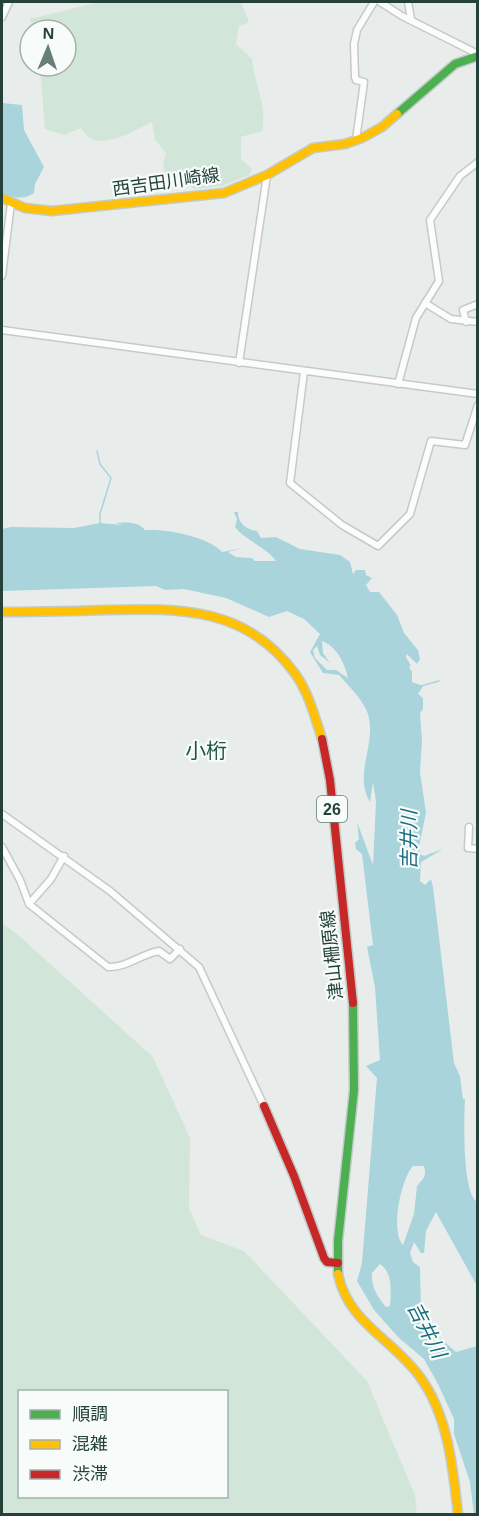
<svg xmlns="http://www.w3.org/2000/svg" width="479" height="1516" font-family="Arial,'Noto Sans JP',sans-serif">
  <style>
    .green { fill: #d1e6d8; fill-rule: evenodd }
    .water { fill: #a9d4db; fill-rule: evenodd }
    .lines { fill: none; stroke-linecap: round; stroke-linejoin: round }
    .stream { stroke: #a9d4db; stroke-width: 1.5 }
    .street-casing { stroke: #c5cac8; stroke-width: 9 }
    .fast-casing { stroke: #c3cbc8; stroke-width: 11 }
    .slow-casing { stroke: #c3cbc8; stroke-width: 11 }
    .jam-casing { stroke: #c3cbc8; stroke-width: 11 }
    .street { stroke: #fcfcfc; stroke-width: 6 }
    .fast { stroke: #4caf50; stroke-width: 8 }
    .slow { stroke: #ffc107; stroke-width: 8 }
    .jam { stroke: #c62828; stroke-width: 8 }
    .labels { text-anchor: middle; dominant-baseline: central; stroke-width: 4.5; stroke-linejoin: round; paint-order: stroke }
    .shield { fill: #f7fbf9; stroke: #637a73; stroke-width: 1.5 }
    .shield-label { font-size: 16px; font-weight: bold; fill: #24423a }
    .street-label { font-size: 18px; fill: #24423a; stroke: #f7fbf9 }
    .water-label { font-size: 20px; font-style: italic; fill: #1c6f80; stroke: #f7fbf9 }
    .quarter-label { font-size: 21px; fill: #1f5548; stroke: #f7fbf9 }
  </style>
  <rect width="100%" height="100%" fill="#e8edeb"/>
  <path class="green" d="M100 2H241L249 22 239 26 236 44 252 59C254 83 268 107 262 131L241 137V159L252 169 249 175 223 186 195 189 181 181 166 180 163 165 166 153 155 140 152 122C132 131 96 156 81 128L64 135 45 129 40 66H66V30H34L30 19Z
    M2 923 17 934 153 1057 190 1138 189 1209 201 1235 244 1251 367 1381 415 1495 417 1514H2ZM20 1392H226V1496H20Z"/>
  <path class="water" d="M2 103 22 105 24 130 44 167 35 184 34 193C25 200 12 198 2 193Z
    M234 512H238C237 522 247 530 257 531L261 538 276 537 300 549 340 555 350 562 353 574 356 570H365L366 575 372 578 366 585 370 592H379L397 615 404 633 418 650 420 659 417 664 407 654 406 657 411 666 409 667 412 672V682L423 686 418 694 423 698V709L420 713 422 741 420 772 426 813 419 846 420 854 424 856 443 849 421 862 420 881 425 885 431 879 433 887 454 1063 460 1076 463 1099H465C464 1118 462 1192 477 1202V1286L436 1212 426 1231 424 1253H421L414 1242 410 1253 413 1262 420 1267 421 1313 425 1325 456 1352 477 1346V1514H474L470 1482 454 1434V1419L438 1384 424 1359 399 1338 374 1310 357 1281 362 1263 377 1078 366 1066 380 1060 375 987 367 947 373 945 362 854 356 849 355 843 359 839 357 822 373 865 376 801 373 782 370 802C352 773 380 740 366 709 359 696 349 686 339 675L323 673 310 652 320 634 304 619 287 611 269 617 226 598 184 589 165 590 156 586 2 591V529L11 527 74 528 100 523 122 525 116 523C126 522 139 522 145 530 168 529 207 536 222 552L244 548 228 552 236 557 252 558 255 561H276C269 549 242 538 235 527L237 519ZM322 641C336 646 345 663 348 678L336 670H327L315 658 313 650 317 646 320 655 330 663 323 653ZM413 1166H424C427 1178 423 1178 417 1186L414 1214 403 1245C390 1231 401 1179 413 1166ZM380 1264C393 1273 391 1291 390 1306L386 1307C377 1296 371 1287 372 1273Z"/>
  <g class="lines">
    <path class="stream" d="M97 451 100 464 111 478 100 514V524
      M421 686 439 681"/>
    <g class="street-casing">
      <path id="street" d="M380 2 402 16 478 54
        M408 2 411 19
        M2 17 9 2
        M356 140 364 82 356 80 355 77 354 44 357 30 374 2
        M2 276 11 203
        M425 303 451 319 478 322
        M466 322 463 310 478 304
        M2 330 478 394
        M239 363 267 175
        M304 372 290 483 342 525 378 546 410 514 431 441 465 445 478 405
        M398 384 416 318 439 281 430 220 460 176 478 162
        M2 814 110 891 199 967 264 1106
        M469 827 468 848 478 849
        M2 847 20 880 29 904 108 967C126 968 141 954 159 951L170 959 180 949
        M29 904 51 879 64 856"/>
    </g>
    <g class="fast-casing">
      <path id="fast" d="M397 114 455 64 478 56
        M338 1274V1241L354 1090 353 1003"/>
    </g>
    <g class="slow-casing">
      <path id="slow" d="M2 198 25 208 52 211 224 193 267 175 313 148 345 144 362 138 382 127 397 114
        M2 612C37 612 72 611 107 610 181 608 248 607 296 675 309 694 315 717 322 739
        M338 1274C348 1323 393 1339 420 1377 448 1415 453 1468 458 1514"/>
    </g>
    <g class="jam-casing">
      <path id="jam" d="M322 739 330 780 353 1003
        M264 1106 294 1176 324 1258 327 1262 338 1263"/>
    </g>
    <use href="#street" class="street"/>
    <use href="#fast" class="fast"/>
    <use href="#slow" class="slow"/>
    <use href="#jam" class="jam"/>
  </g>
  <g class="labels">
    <rect class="shield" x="317" y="796" width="30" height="26" rx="4.5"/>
    <g class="shield-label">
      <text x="332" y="809">26</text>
    </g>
    <g class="street-label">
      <text transform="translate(166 182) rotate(-8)">西吉田川崎線</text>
      <text transform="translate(332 955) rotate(-96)">津山柵原線</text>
    </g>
    <g class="water-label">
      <text transform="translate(409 840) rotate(-90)">吉井川</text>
      <text transform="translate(427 1330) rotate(63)">吉井川</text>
    </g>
    <g class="quarter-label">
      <text x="206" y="750">小桁</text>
    </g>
  </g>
  <rect width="479" height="1516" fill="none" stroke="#24423a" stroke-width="6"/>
  <rect x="18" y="1390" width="210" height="108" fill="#f7fbf9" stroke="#a3b1ad" stroke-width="1.5"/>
  <rect x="30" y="1410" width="30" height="9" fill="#4caf50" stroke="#a3b1ad" stroke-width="1.5"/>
  <text x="72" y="1420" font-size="18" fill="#24423a">順調</text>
  <rect x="30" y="1440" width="30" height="9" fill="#ffc107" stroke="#a3b1ad" stroke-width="1.5"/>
  <text x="72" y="1450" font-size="18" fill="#24423a">混雑</text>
  <rect x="30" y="1470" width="30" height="9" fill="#c62828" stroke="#a3b1ad" stroke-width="1.5"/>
  <text x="72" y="1480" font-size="18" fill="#24423a">渋滞</text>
  <g transform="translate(48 48) rotate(2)"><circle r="28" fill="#f7fbf9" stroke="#a3b1ad" stroke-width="1.5"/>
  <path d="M0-4.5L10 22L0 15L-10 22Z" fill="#697e78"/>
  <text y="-9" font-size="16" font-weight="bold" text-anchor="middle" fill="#24423a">N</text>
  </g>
</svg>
